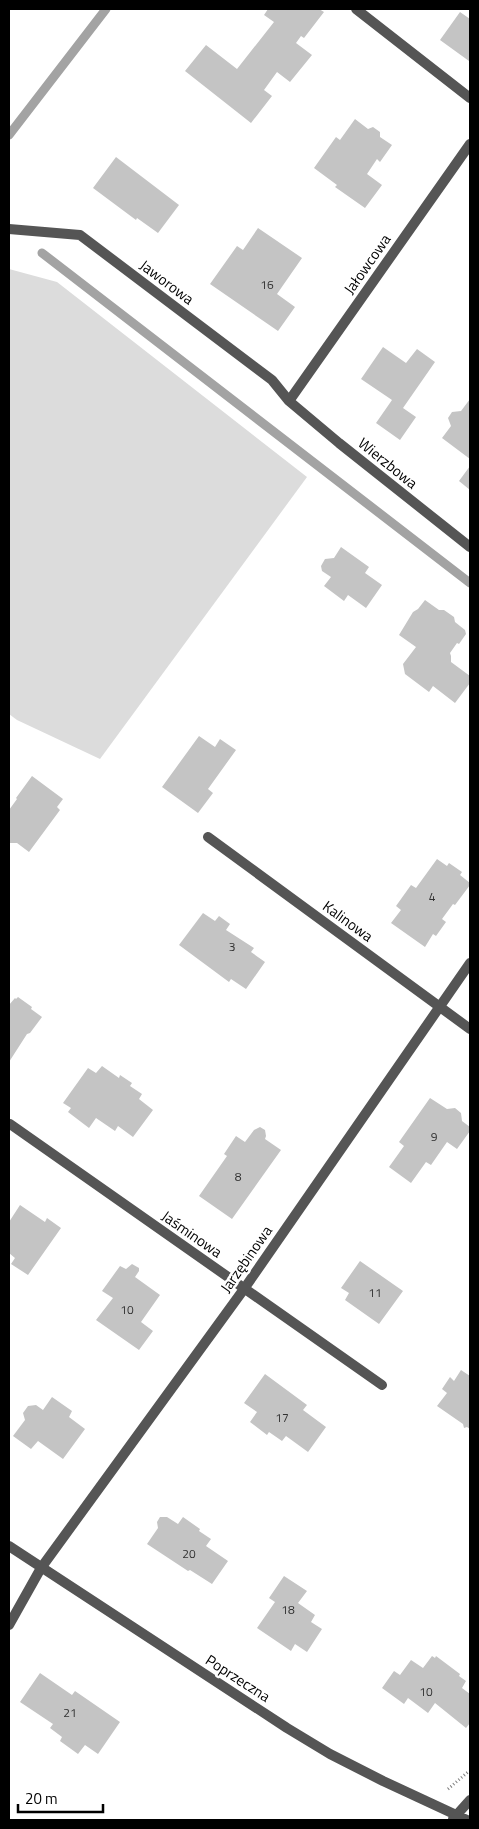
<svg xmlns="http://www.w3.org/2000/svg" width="479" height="1829" font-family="'Titillium Web',sans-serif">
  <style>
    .green { fill: #dcdcdc }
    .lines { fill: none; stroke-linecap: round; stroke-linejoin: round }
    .stream { stroke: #a3a3a3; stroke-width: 9 }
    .building { fill: #c4c4c4 }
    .path { stroke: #777; stroke-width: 3; stroke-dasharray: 1 2.5; stroke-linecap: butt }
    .lane { stroke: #555; stroke-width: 10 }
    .street { stroke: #555; stroke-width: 10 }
    .labels { text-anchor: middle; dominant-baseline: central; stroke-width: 5; stroke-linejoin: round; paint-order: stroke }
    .number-label { font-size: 12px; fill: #313131 }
    .street-label { font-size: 15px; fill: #000; stroke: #fff }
  </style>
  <rect width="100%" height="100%" fill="#fff"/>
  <path class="green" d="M9 269 57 282 307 477 100 759 17 720 9 714Z"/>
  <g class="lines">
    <path class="stream" d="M9 135 106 9
      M42 253 470 583"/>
  </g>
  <path class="building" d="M268 9H319L324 12 304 38 301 36 296 43 312 55 290 82 277 72 264 90 272 96 251 123 185 71 206 45 237 69 274 22 264 15Z
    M460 12 470 19 469 61 440 40Z
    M355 119 368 129 373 127 380 132V137L392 145 380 162 377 159 367 174 382 185 365 208 335 187 337 185 314 168 336 137 340 140Z
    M116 157 179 205 158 233 137 218 136 220 93 188Z
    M258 228 302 258 277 294 295 307 278 331 210 284 237 246 243 250Z
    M383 347 406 363 417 349 435 362 403 408 416 417 400 440 376 423 392 400 361 379Z
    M470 399V459L442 438 451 426 448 418 452 412 461 411Z
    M470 466V490L459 481Z
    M341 547 369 567 365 573 382 585 366 608 348 595 344 601 324 586 331 577 322 571 321 566 325 559 334 558Z
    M425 600 439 610H444L454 617 455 622 465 630 466 634 459 644 457 643 450 653 451 656V662L470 676V683L455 703 433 686 429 692 405 674 403 664 416 647 399 635 413 612 418 609Z
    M199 736 215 747 220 739 236 750 208 789 213 793 198 813 162 787Z
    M32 776 63 799 57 807 60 810 29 852 17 843H9V810L17 799 16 798Z
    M437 859 447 866 449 863 462 872 460 875 470 883V885L455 905 453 904 442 919 446 922 436 936 433 934 425 947 391 923 401 910 396 906 411 885 416 888Z
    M203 913 215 921 219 916 230 924 226 930 254 948 251 952 265 962 246 989 231 979 229 982 179 945Z
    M18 997 32 1007 31 1009 42 1017 30 1033 27 1034 9 1062V1005L15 998 16 999Z
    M102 1066 119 1078 120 1075 132 1083 130 1086 142 1094 139 1099 153 1110 133 1137 118 1126 115 1131 96 1118 89 1128 68 1112 71 1108 63 1103 88 1068 96 1073Z
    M430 1098 447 1109 455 1108 461 1113 462 1121 470 1127V1131L457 1149 447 1142 431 1165 426 1162 411 1183 389 1167 404 1146 399 1142Z
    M260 1127 265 1130 266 1136 265 1139 281 1150 232 1219 199 1196 227 1156 224 1154 236 1136 245 1142 254 1130Z
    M20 1205 45 1222 47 1218 61 1228 28 1275 11 1264 15 1258 9 1253V1222Z
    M360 1261 403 1291 379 1324 345 1300 349 1293 341 1288Z
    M132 1264 139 1268V1271L135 1277 160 1295 141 1322 153 1331 139 1350 96 1320 113 1298 102 1291 120 1266 126 1269Z
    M461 1370 470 1376V1429L467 1427 464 1428 463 1424 437 1406 447 1393 442 1389 450 1377 454 1381Z
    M265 1374 307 1405 303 1410 326 1427 308 1452 286 1436 282 1441 269 1432 267 1435 250 1422 257 1412 244 1403Z
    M52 1397 72 1411 69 1417 85 1429 63 1459 38 1441 31 1449 13 1436 25 1420 23 1413 28 1406 36 1405 43 1410Z
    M160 1517H167L178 1524 183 1517 200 1529 199 1531 211 1539 206 1546 228 1561 212 1584 190 1570 188 1571 147 1544 158 1528 157 1522Z
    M284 1576 307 1591 298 1603 315 1615 311 1622 322 1629 307 1652 295 1644 291 1651 257 1628 275 1602 269 1598Z
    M432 1656 435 1658 436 1656 460 1674 459 1676 466 1681 462 1688 470 1694V1723L466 1728 435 1703 428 1713 408 1698 404 1704 382 1688 394 1671 400 1675 411 1660 423 1668Z
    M40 1673 72 1695 75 1691 120 1722 98 1754 85 1745 78 1754 60 1741 62 1737 50 1728 53 1724 20 1702Z"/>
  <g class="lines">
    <path class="path" d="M448 1789 468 1772 470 1773"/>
    <path class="lane" d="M356 9 470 98"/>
    <path class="street" d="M9 229 80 235 272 380 289 401 339 443 470 547
      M289 401 470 144
      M208 837 470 1029
      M10 1124 382 1385
      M9 1546 287 1728 330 1754 383 1781 467 1820
      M9 1625 41 1568 244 1289 470 963
      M453 1819 470 1800"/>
  </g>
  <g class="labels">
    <g class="number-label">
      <text x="267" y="284">16</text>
      <text x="432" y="896">4</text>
      <text x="232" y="946">3</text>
      <text x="434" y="1136">9</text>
      <text x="238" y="1176">8</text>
      <text x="375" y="1292">11</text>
      <text x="127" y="1309">10</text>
      <text x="282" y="1417">17</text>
      <text x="189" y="1553">20</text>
      <text x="288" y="1609">18</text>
      <text x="426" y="1691">10</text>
      <text x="70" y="1712">21</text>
    </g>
    <g class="street-label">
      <text transform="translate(367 264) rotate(-55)">Jałowcowa</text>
      <text transform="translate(167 282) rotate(37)">Jaworowa</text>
      <text transform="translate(388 463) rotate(39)">Wierzbowa</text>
      <text transform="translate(348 921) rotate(36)">Kalinowa</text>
      <text transform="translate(192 1234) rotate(35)">Jaśminowa</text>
      <text transform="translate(246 1259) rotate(-55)">Jarzębinowa</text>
      <text transform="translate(238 1678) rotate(33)">Poprzeczna</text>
    </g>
  </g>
  <rect width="479" height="1829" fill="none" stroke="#000000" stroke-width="20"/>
  <path d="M18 1804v8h85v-8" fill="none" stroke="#000000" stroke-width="2.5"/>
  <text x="25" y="1804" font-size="15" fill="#000000" stroke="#ffffff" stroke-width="4" paint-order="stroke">20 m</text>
</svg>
